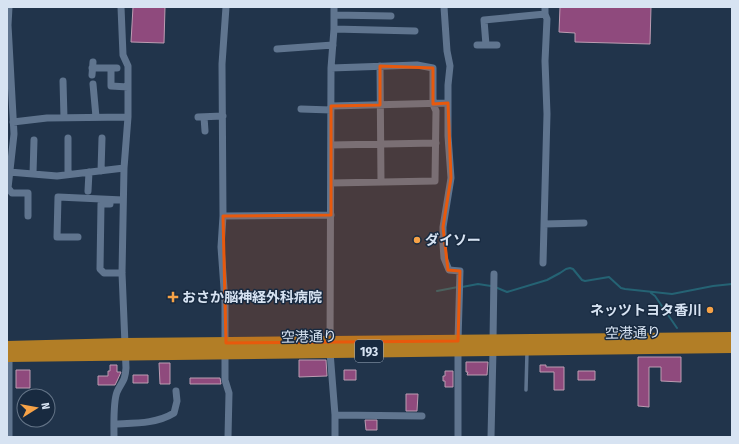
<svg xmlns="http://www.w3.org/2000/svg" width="739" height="444" font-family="'Fira Sans Condensed','Noto Sans JP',sans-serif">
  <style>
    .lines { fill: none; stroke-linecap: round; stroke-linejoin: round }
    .stream { stroke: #256374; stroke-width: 2 }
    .building { fill: #8f4a7d; stroke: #bc9cb2 }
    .service { stroke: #60758f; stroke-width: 3.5 }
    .minor { stroke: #60758f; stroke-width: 7 }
    .trunk { stroke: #b27e26; stroke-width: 12 }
    .marked { fill: #e8590c; fill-opacity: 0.2; stroke: #e8590c; stroke-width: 3; stroke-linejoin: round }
    .poi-dot { fill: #f6a247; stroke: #182a40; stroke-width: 1.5 }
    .labels { text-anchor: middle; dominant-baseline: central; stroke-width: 3; stroke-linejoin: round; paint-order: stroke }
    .shield { fill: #182a40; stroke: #9eacbd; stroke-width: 1 }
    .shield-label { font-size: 13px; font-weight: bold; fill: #d7e3f2 }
    .poi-label { font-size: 14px; font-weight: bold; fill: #d7e3f2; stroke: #182a40; text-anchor: start }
    .street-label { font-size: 14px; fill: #d7e3f2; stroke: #182a40 }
  </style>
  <rect width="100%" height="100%" fill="#21344b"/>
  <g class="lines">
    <path class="stream" d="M462 287 478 284 491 286
      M495 287 507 292 547 280 560 273 566 269 570 268 573 269 582 280 585 281 609 277 621 288 625 289 672 294 713 286 732 284
      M437 291 458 287
      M651 293 655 296 677 328"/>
  </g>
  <path class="building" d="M133 7H165L164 43 131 42Z
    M560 7H651L650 44 575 42V33L559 32Z
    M638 357H681V382L661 381V367H649V407L638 406Z
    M299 360H326L327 376 299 377Z
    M466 362H488L487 375H467L468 372H466Z
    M159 363H170V384H160Z
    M110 365H117V372H121L117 381 115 385H98V376H108V371H110Z
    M540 365H546V367H564V390H554V372H540Z
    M16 370H30V388H16Z
    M344 370H356V380H344Z
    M445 371H453V387H445V381H443V376H445Z
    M578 371H595V380H578Z
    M133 375H148V383H133Z
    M190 378H220L221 384H190Z
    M406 394H418L417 411H406Z
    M365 420H377V430H366Z"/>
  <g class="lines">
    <path class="service" d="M526 390 527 352"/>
    <path class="minor" d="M9 7 8 25 14 134 8 188 12 193H28V216
      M226 7 222 64 223 216 221 247 225 302V380L229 393 228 437
      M334 7V29L331 68 330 352 335 415V437
      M444 7 447 51 450 66 448 85V136L451 178 443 227V244L444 258 449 270 460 271 458 341
      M334 15 391 16
      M334 29 415 31
      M477 45H497
      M486 45 484 20 545 14V7
      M277 49 333 45
      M380 66 381 182
      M92 68H117
      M111 68V86L128 87
      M331 68 417 65 433 68V104L436 111 435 181 331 183
      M92 75 93 62
      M63 81 64 118
      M93 84 96 117
      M331 106 448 103
      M301 109 331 110
      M198 117 223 116
      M204 117 205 131
      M13 122 47 118 128 117
      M331 145 436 143
      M101 171 102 138
      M9 172 57 176 124 168
      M33 174 34 140
      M68 174V138
      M88 191 89 172
      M110 204H101L100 269 104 273H122
      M223 216 331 215
      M544 224 584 223
      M78 237H57L58 197 123 200
      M543 263 547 114 545 61 547 19 545 14
      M493 340 494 274
      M335 415 422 416
      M114 424C135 423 156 424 174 413L177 401 176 391
      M9 437V356
      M114 437C114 426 113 402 117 392 122 381 125 382 126 368L122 273 124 168 128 117V66L123 55 121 7
      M458 437V350
      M491 437 493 350"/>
    <path class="trunk" d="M7 347 125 344 732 338
      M7 356 732 347"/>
  </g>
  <path class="marked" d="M380 66 433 68V104L448 103 451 178 443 227 448 270 460 271 458 341 226 343 223 216 331 215V106L380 105Z"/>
  <g class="poi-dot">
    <circle cx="417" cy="240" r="4"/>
    <path d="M171 291h4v4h4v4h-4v4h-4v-4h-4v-4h4z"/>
    <circle cx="710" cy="310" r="4"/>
  </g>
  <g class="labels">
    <rect class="shield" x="355" y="340" width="28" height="22" rx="3"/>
    <g class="shield-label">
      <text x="369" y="351">193</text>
    </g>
    <g class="poi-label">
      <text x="425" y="240">ダイソー</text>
      <text x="182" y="297">おさか脳神経外科病院</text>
      <text x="702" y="310" text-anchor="end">ネッツトヨタ香川</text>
    </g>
    <g class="street-label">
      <text transform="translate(633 333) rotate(-1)">空港通り</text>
      <text transform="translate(309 337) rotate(-1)">空港通り</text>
    </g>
  </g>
  <rect width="739" height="444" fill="none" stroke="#d7e3f2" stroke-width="16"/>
  <g transform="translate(36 408) rotate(79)"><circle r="19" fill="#182a40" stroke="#647487"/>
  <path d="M0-3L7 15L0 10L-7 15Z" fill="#f6a247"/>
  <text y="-6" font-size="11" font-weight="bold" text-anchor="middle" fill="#d7e3f2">N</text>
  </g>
</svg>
